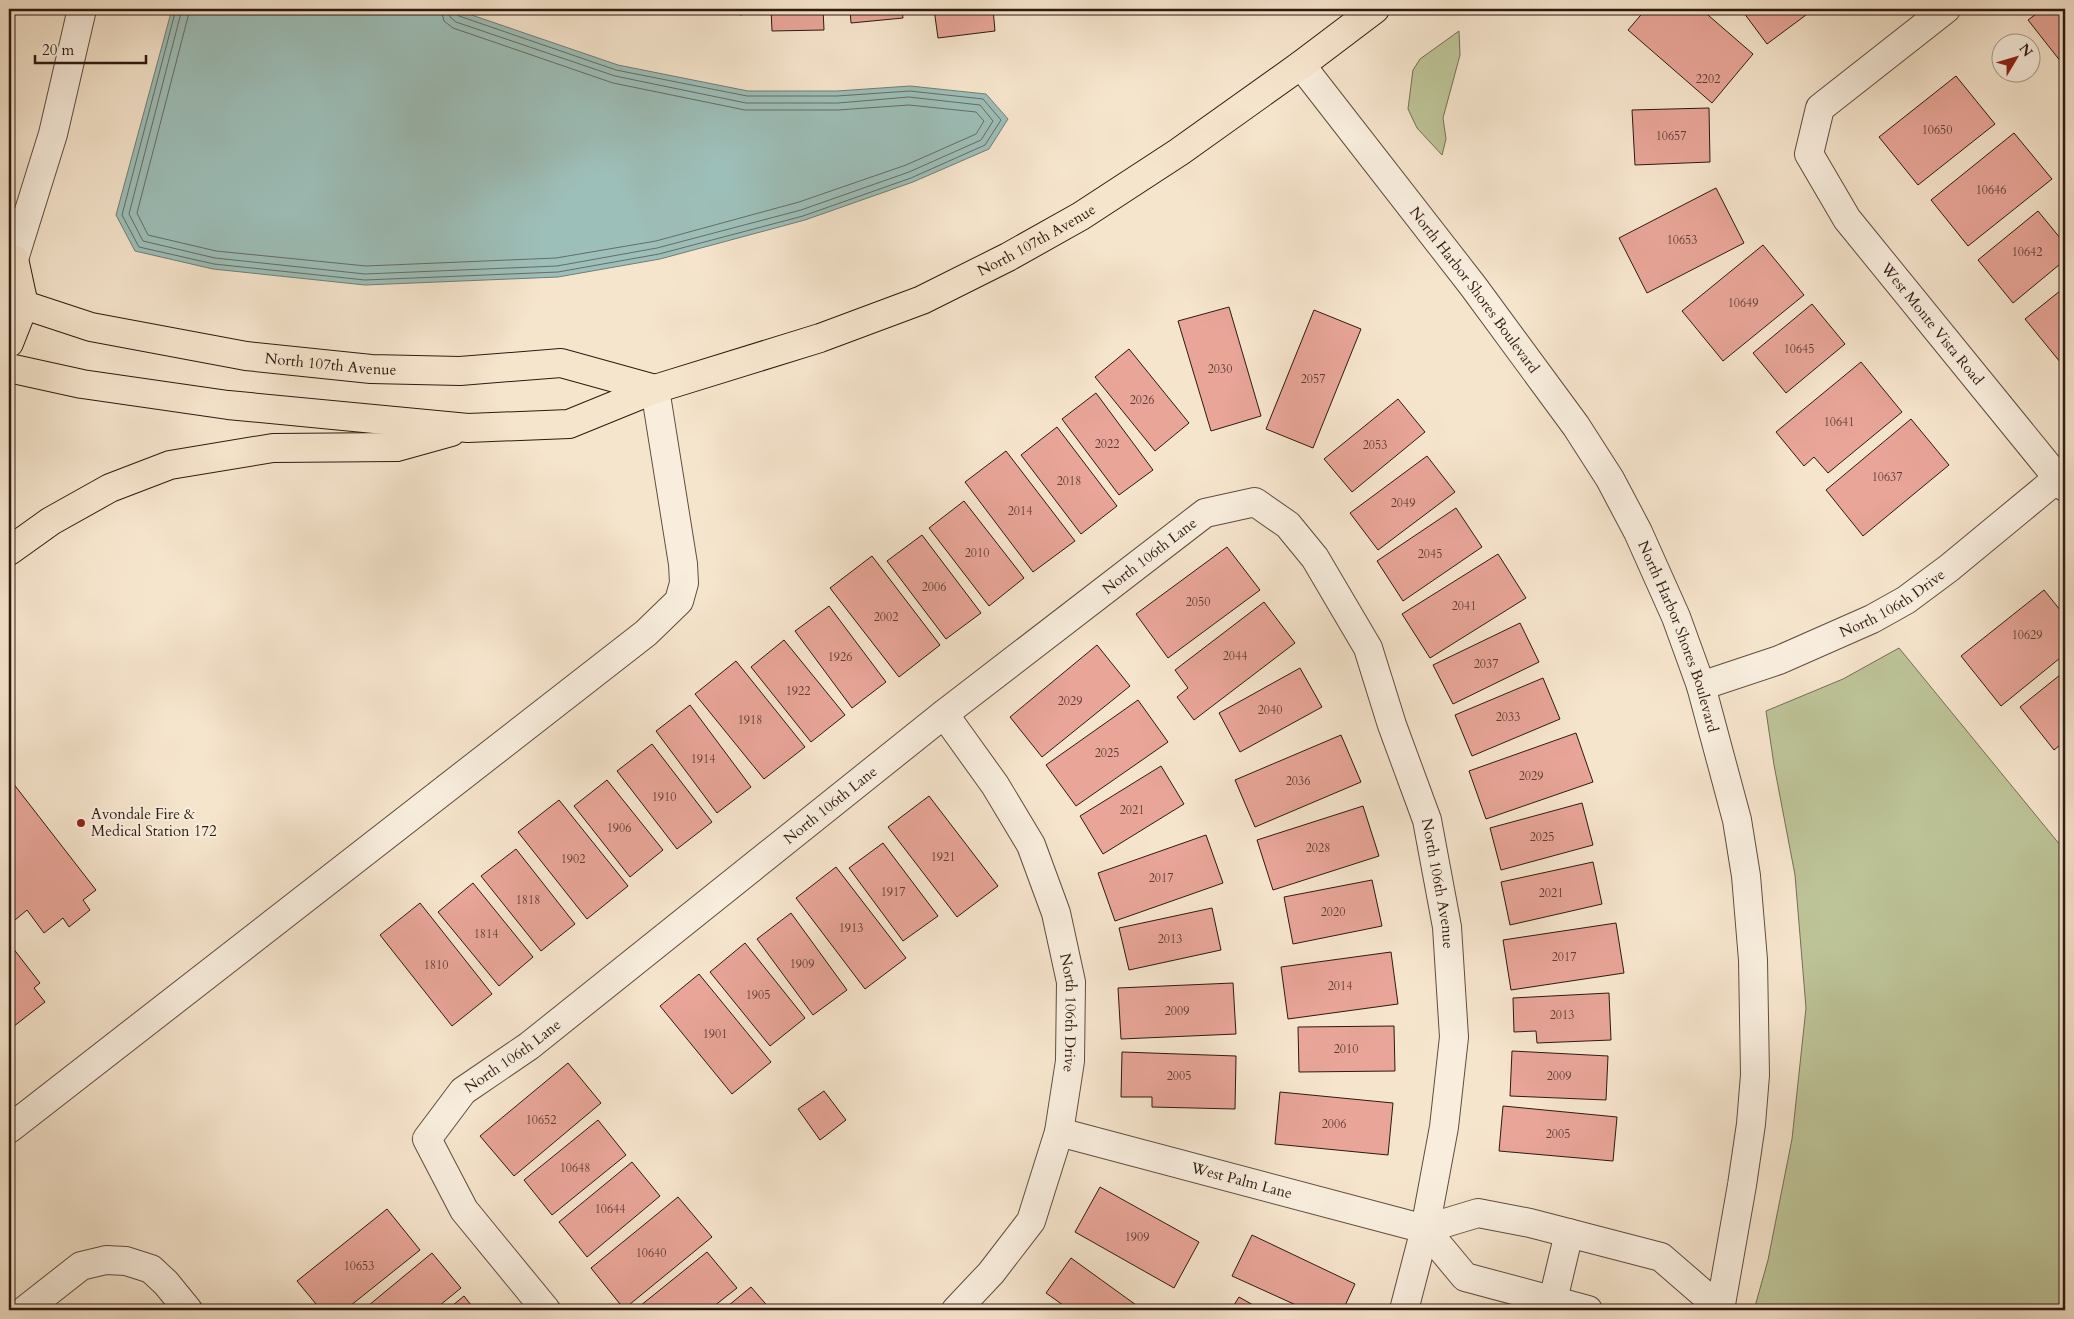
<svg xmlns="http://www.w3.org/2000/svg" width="2074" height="1319" font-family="Cardo,serif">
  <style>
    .green { fill: #bdc498; stroke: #766e54 }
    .water { fill: #9dbfb9; stroke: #717d75 }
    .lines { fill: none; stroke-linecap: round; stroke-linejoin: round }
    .shore { stroke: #666c64; stroke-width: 1 }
    .building { fill: #e8a598; stroke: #2e1910 }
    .minor-casing { stroke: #604c3f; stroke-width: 30 }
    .major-casing { stroke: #2e1910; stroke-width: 30 }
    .minor { stroke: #f9eede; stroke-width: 28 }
    .major { stroke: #f6e5cd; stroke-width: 28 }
    .poi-dot { fill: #8f2418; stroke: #f9eede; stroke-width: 2 }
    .labels { text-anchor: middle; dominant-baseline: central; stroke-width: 4; stroke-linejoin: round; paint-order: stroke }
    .number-label { font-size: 12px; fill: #5c3c32 }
    .street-label { font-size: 15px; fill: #2e1910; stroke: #f9eede }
    .poi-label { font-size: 15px; fill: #2e1910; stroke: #f9eede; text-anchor: start }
  </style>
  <rect width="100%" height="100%" fill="#f6e5cd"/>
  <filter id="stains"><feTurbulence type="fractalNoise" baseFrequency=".004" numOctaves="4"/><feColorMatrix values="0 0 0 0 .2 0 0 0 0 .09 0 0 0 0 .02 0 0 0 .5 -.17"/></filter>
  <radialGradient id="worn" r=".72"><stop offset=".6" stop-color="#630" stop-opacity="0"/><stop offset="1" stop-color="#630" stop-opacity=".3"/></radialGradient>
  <path class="green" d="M1459 31 1460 55 1443 118 1446 139 1442 155 1417 128 1408 109 1413 70 1420 59Z
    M1899 648 2065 851V1310H1754L1768 1260 1792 1139 1806 1008 1795 875 1774 765 1766 711 1843 679Z"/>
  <path class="water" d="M172 9H454L618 65 748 91H837L910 86 986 94 1008 119 989 149 913 182 805 220 660 259 558 277 365 285 213 269 135 251 116 215Z"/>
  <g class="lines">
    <path class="shore" d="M176 9 122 215 139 247 214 264 365 280 558 272 659 254 803 216 911 178 985 145 1001 120 983 99 910 91 837 96H747L616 70 459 16 455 13V9
      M182 9 129 214 143 241 215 258 365 274 557 266 657 248 801 210 909 172 981 140 993 121 980 105 909 97 838 103H746L615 76 456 22 450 17 448 9
      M190 9 137 213 148 235 216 251 366 266 556 258 656 241 799 202 906 165 976 134 984 121 976 112 909 105 838 110H745L613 83 453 28 444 21 441 9"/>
  </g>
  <path class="building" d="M705 9H743L742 15Z
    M771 9H823L824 30 772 31Z
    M850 9H902L903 18 851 23Z
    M934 9H993L995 31 938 38Z
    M1646 9H1701L1753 54 1712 103 1628 30Z
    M1741 9H1814L1767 44Z
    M2043 9H2065V67L2028 20Z
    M1956 76 1995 124 1918 185 1879 137Z
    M1709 108 1710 162 1635 165 1632 110Z
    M2014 133 2052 179 1968 246 1931 200Z
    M1716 188 1744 243 1647 293 1619 238Z
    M2038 211 2065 244V260L2013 303 1978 260Z
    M1763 245 1804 295 1723 361 1682 311Z
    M2065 287V368L2025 319Z
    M1812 304 1845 344 1786 393 1753 353Z
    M1229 307 1261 416 1211 431 1178 321Z
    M1314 310 1361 329 1313 448 1266 429Z
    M1129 349 1189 423 1155 451 1095 377Z
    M1861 362 1902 412 1828 473 1814 457 1804 466 1776 432Z
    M1096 393 1153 470 1119 495 1062 419Z
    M1398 399 1425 432 1352 492 1324 459Z
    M1911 419 1949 465 1863 536 1826 490Z
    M1057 427 1117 506 1081 534 1021 455Z
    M1006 451 1075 541 1033 572 965 482Z
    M1427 456 1455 492 1378 550 1350 513Z
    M964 501 1024 578 989 606 929 528Z
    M1456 508 1482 547 1403 601 1377 561Z
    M922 535 981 613 946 639 887 561Z
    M1227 547 1260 590 1168 658 1136 614Z
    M1498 554 1526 598 1430 658 1402 614Z
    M872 556 940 645 899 677 830 588Z
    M2044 590 2065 616V654L2001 706 1961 656Z
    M1264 602 1295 643 1194 720 1177 697 1188 688 1175 670Z
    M829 606 886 682 852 708 795 631Z
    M1520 623 1539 662 1453 704 1433 665Z
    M784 640 845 715 811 742 751 667Z
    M1097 645 1130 686 1042 757 1010 717Z
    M736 661 805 747 764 779 695 694Z
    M1300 668 1322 707 1240 752 1219 713Z
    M2065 671V741L2054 750 2020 707Z
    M1543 678 1560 719 1472 756 1455 715Z
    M1138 700 1168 742 1076 806 1046 765Z
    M690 705 751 787 717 813 656 731Z
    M1576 733 1593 782 1486 819 1469 771Z
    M1341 735 1361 782 1255 827 1235 780Z
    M652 744 712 822 677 849 617 771Z
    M1161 766 1184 804 1103 854 1080 816Z
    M9 778 96 890 83 900 90 910 69 927 63 918 44 933 27 910 9 925Z
    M607 780 663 850 630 877 574 806Z
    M929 796 998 886 957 917 888 827Z
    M559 800 628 886 587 919 518 832Z
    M1582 803 1593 845 1501 870 1490 828Z
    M1363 806 1379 856 1273 890 1257 840Z
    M1206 835 1223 883 1115 921 1098 873Z
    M883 843 938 916 903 941 849 868Z
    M516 849 575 924 541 951 481 876Z
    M1593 862 1602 904 1510 925 1501 882Z
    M836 867 906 958 865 989 796 898Z
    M1372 880 1382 926 1293 944 1284 897Z
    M473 883 533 957 499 986 438 912Z
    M420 903 492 994 452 1026 380 935Z
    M1212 908 1221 950 1129 970 1119 928Z
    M791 913 847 990 813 1015 757 939Z
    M1616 923 1624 973 1511 990 1503 940Z
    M9 943 40 983 34 988 45 1002 9 1030Z
    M745 943 805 1018 770 1046 710 972Z
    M1391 952 1398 1004 1288 1019 1281 967Z
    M699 974 771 1062 732 1094 660 1006Z
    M1233 983 1236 1034 1121 1039 1118 988Z
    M1609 993 1611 1040 1537 1043 1536 1031 1514 1032 1513 998Z
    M1394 1026 1395 1071 1299 1072 1298 1027Z
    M1512 1051 1608 1056 1606 1100 1510 1096Z
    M1122 1052 1236 1056 1235 1109 1152 1107V1097H1121Z
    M568 1063 601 1103 514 1176 480 1136Z
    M824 1091 846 1120 820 1140 798 1109Z
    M1280 1092 1393 1103 1388 1155 1275 1144Z
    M1503 1106 1617 1117 1613 1161 1499 1151Z
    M598 1120 626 1155 552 1215 524 1180Z
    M632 1162 660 1196 587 1257 559 1222Z
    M1100 1187 1199 1242 1174 1288 1075 1232Z
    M678 1197 712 1237 624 1309 591 1268Z
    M387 1209 420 1250 345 1310H321L297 1281Z
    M1252 1235 1355 1284 1343 1310H1307L1232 1276Z
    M707 1252 737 1288 709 1310H635Z
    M432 1253 461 1288 434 1310H363Z
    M1071 1258 1143 1310H1070L1046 1293Z
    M751 1287 771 1310H723Z
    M464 1296 475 1310H447Z
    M1239 1297 1262 1310H1231Z"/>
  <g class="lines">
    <g class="minor-casing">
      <g id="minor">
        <path id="s1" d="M1946 9 1820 108 1809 154 1847 219 2065 487"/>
        <path id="s2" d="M1301 65 1473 286 1576 426 1610 479 1638 532 1676 617 1701 686 1737 820 1746 876 1753 960 1755 1075 1751 1124 1742 1185 1720 1310"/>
        <path d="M14 259 53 134 82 9"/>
        <path id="s3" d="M1701 686 1779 660 1872 619 1906 600 1949 568 2058 478"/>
        <path id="s4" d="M944 714 995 785 1031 845 1056 913 1071 982 1070 1061 1059 1132 1031 1221 991 1273 956 1310"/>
        <path d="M9 1129 646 633 679 601 684 583 683 564 655 389"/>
        <path id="s5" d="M1059 1132 1425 1229 1478 1213 1530 1223 1661 1257 1721 1309"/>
        <path d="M1425 1229 1465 1277 1588 1310"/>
        <path d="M1553 1300 1569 1233"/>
        <path d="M25 1310 81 1266 106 1260 126 1261 151 1269 166 1283 188 1310"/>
        <path id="s6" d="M546 1310 464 1210 427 1139 463 1091 529 1046 944 714 1205 513 1255 502 1288 525 1315 558 1368 648 1392 725 1427 820 1447 927 1454 1037 1444 1127 1425 1229 1404 1310"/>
      </g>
    </g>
    <g class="major-casing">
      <g id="major">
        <path d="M9 262 14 259 24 305 9 343"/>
        <path id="s7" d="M9 300 91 327 246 356 371 369 460 371 561 363 655 389"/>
        <path id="s8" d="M9 368 82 384 228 405 468 428 569 424 655 389 820 338 922 300 1008 257 1081 216 1179 152 1301 65 1375 9"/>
        <path d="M9 551 51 521 110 488 170 465 273 448 397 447 451 432"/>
      </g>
    </g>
    <use href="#minor" class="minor"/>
    <use href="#major" class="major"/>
  </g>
  <circle class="poi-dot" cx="81" cy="823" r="5"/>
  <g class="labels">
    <g class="number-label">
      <text x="1708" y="79">2202</text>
      <text x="1937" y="130">10650</text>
      <text x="1671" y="136">10657</text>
      <text x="1991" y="190">10646</text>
      <text x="1682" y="240">10653</text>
      <text x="2027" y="252">10642</text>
      <text x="1743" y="303">10649</text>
      <text x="1799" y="349">10645</text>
      <text x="1220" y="369">2030</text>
      <text x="1313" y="379">2057</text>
      <text x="1142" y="400">2026</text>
      <text x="1839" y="422">10641</text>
      <text x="1107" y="444">2022</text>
      <text x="1375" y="445">2053</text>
      <text x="1887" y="477">10637</text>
      <text x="1069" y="481">2018</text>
      <text x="1403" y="503">2049</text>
      <text x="1020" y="511">2014</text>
      <text x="977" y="553">2010</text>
      <text x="1430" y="554">2045</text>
      <text x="934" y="587">2006</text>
      <text x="1198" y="602">2050</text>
      <text x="1464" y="606">2041</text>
      <text x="886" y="617">2002</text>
      <text x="2027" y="635">10629</text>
      <text x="1235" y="656">2044</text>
      <text x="840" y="657">1926</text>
      <text x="1486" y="664">2037</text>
      <text x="798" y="691">1922</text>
      <text x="1070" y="701">2029</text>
      <text x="1270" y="710">2040</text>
      <text x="1508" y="717">2033</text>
      <text x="750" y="720">1918</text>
      <text x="1107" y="753">2025</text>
      <text x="703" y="759">1914</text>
      <text x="1531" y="776">2029</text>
      <text x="1298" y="781">2036</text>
      <text x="664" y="797">1910</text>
      <text x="1132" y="810">2021</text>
      <text x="619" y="828">1906</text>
      <text x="1542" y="837">2025</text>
      <text x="1318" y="848">2028</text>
      <text x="943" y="857">1921</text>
      <text x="573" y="859">1902</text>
      <text x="1161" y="878">2017</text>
      <text x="893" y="892">1917</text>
      <text x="1551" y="893">2021</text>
      <text x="528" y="900">1818</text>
      <text x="1333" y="912">2020</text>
      <text x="851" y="928">1913</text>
      <text x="486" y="934">1814</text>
      <text x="1170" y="939">2013</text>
      <text x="1564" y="957">2017</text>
      <text x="802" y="964">1909</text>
      <text x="436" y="965">1810</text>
      <text x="1340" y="986">2014</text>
      <text x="758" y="995">1905</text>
      <text x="1177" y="1011">2009</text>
      <text x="1562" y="1015">2013</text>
      <text x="715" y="1034">1901</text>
      <text x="1346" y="1049">2010</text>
      <text x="1179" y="1076">2005</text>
      <text x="1559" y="1076">2009</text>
      <text x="541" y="1120">10652</text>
      <text x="1334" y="1124">2006</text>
      <text x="1558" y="1134">2005</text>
      <text x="575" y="1168">10648</text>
      <text x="610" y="1209">10644</text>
      <text x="1137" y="1237">1909</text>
      <text x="651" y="1253">10640</text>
      <text x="359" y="1266">10653</text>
    </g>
    <g class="street-label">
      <text stroke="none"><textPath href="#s8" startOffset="1068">North 107th Avenue</textPath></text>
      <text stroke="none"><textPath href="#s2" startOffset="284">North Harbor Shores Boulevard</textPath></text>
      <text stroke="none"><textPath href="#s1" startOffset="418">West Monte Vista Road</textPath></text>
      <text stroke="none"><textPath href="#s7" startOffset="329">North 107th Avenue</textPath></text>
      <text stroke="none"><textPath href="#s6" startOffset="1140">North 106th Lane</textPath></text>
      <text stroke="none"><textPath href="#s3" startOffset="209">North 106th Drive</textPath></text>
      <text stroke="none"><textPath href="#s2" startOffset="689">North Harbor Shores Boulevard</textPath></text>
      <text stroke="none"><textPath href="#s6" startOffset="735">North 106th Lane</textPath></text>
      <text stroke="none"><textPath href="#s6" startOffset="1695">North 106th Avenue</textPath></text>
      <text stroke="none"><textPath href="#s4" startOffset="331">North 106th Drive</textPath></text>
      <text stroke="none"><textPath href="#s6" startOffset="330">North 106th Lane</textPath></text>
      <text stroke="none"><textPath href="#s5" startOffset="189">West Palm Lane</textPath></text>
    </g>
    <g class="poi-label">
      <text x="91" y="814">Avondale Fire &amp;<tspan x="91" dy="17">Medical Station 172</tspan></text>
    </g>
  </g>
  <rect width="2074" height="1319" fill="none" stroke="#f6e5cd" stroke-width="30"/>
  <rect x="10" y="10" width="2054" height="1299" fill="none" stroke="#2e1910" stroke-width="2.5"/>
  <rect x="15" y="15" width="2044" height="1289" fill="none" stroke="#2e1910"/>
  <g transform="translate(2016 58) rotate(52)"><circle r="24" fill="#f9eede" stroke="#a8998c"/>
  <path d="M0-4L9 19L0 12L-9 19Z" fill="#8f2418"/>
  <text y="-8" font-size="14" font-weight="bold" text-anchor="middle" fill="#2e1910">N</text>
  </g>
  <path d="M35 55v8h111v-8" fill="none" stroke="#2e1910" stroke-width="2.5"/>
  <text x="42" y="55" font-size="15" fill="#2e1910" stroke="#f9eede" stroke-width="4" paint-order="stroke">20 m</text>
  <rect width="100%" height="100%" filter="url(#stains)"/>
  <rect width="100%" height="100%" fill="url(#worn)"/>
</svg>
